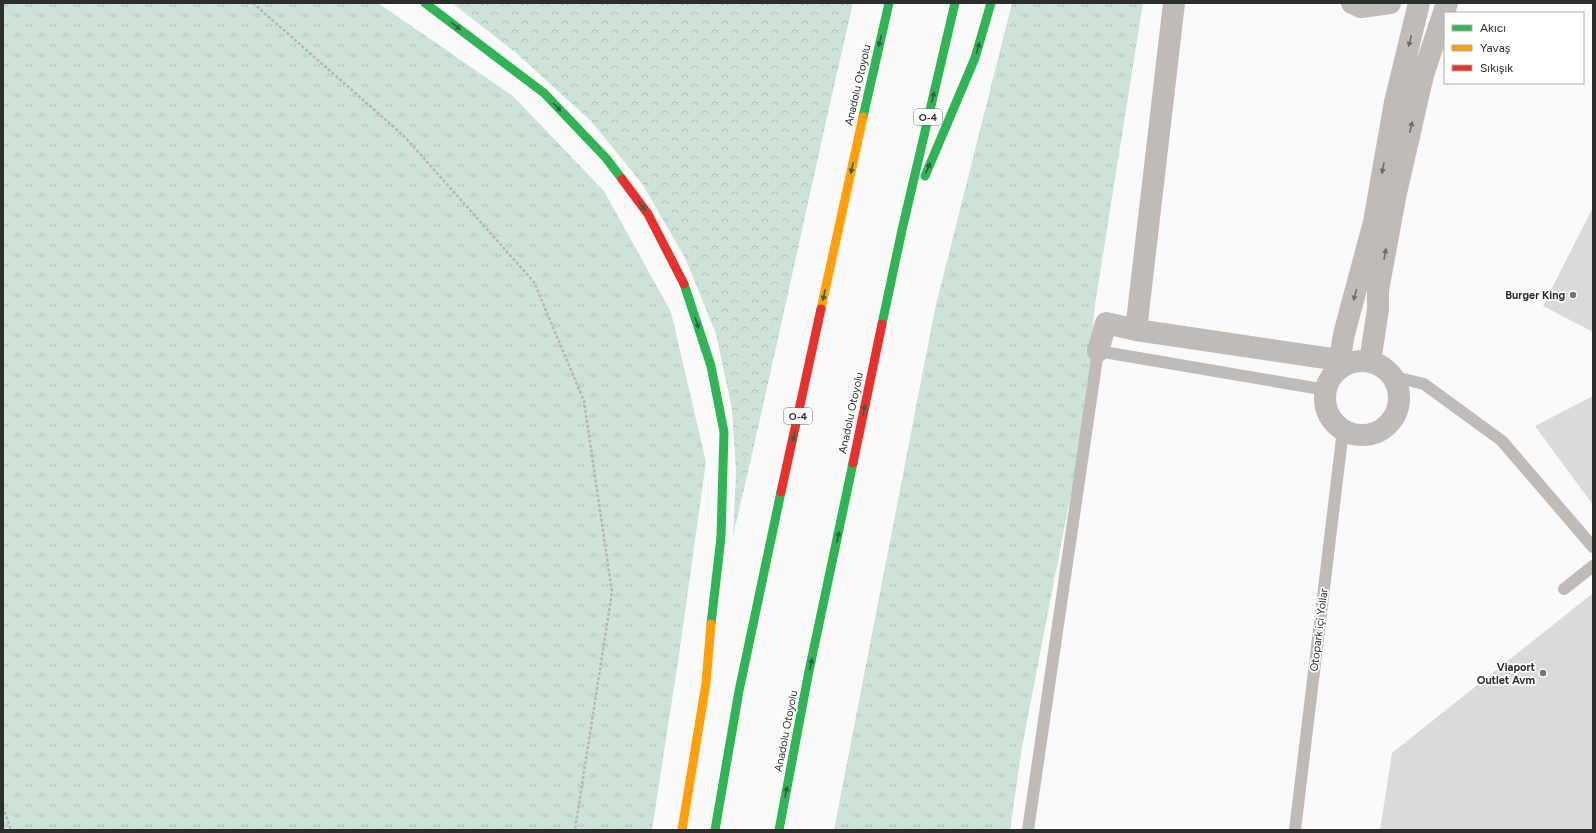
<svg xmlns="http://www.w3.org/2000/svg" width="1596" height="833" font-family="Figtree,sans-serif">
  <style>
    .grass { fill: url(#grass-tufts) }
    .forest { fill: url(#forest-crowns) }
    .building { fill: #dadada }
    .lines { fill: none; stroke-linecap: round; stroke-linejoin: round }
    .path { stroke: #b9b5b4; stroke-width: 2.5; stroke-dasharray: 3 2; stroke-linecap: butt }
    .lane { stroke: #c1bbb8; stroke-width: 12 }
    .street { stroke: #c1bbb8; stroke-width: 22 }
    .fast { stroke: #30b455; stroke-width: 9 }
    .slow { stroke: #ff9f0a; stroke-width: 9 }
    .jam { stroke: #e5322d; stroke-width: 9 }
    .oneway { fill: #2e633d }
    .oneway2 { fill: #6f6d6c }
    .poi-dot { fill: #747575; stroke: #fff; stroke-width: 1.5 }
    .labels { text-anchor: middle; dominant-baseline: central; stroke-width: 3.5; stroke-linejoin: round; paint-order: stroke }
    .shield { fill: #fff; stroke: #6b6c6c; stroke-width: 1 }
    .shield-label { font-size: 10px; font-weight: bold; fill: #2c2d2d }
    .street-label { font-size: 11px; fill: #2c2d2d; stroke: #fff }
    .poi-label { font-size: 11px; font-weight: bold; fill: #2c2d2d; stroke: #fff; text-anchor: end }
  </style>
  <defs>
    <pattern id="grass-tufts" width="24" height="20" patternUnits="userSpaceOnUse"><rect width="24" height="20" fill="#cde3d8"/><path d="M3 7l-1-3M5 7V3M7 7l1-3M15 17l-1-3M17 17v-4M19 17l1-3" fill="none" stroke="#b0c3ba"/></pattern>
    <pattern id="forest-crowns" width="20" height="18" patternUnits="userSpaceOnUse"><rect width="20" height="18" fill="#cde3d8"/><path d="M2 6a3 3 0 1 1 6 0M12 15a3 3 0 1 1 6 0" fill="none" stroke="#b0c3ba"/></pattern>
  </defs>
  <rect width="100%" height="100%" fill="#fafafa"/>
  <path class="grass" d="M3 3H378L513 96 604 191 671 312 706 462 680 648 652 830H3Z
    M1012 3H1143L1094 311 1089 400 1022 747 1010 830H834L935 309Z"/>
  <path class="forest" d="M452 3H853C812 180 775 358 733 536L736 472 732 409 716 334 686 260 643 185 591 121 516 53Z"/>
  <path class="building" d="M1593 207V332L1543 306Z
    M1593 396V505L1535 426Z
    M1593 593V830H1380L1392 753Z"/>
  <g class="lines">
    <path class="path" d="M253 3 404 136 534 282 584 401 612 592 575 830
      M3 807 11 830"/>
    <path class="lane" d="M1391 376 1424 384 1502 441 1593 547
      M1564 589 1593 566
      M1028 830 1098 351 1326 390
      M1295 830 1343 430"/>
    <path class="street" d="M1352 3 1361 7 1390 3
      M1136 330 1339 360
      M1098 351 1106 323 1136 330 1174 3
      M1325 398a37 37 0 1 1 74 0a37 37 0 1 1-74 0Z
      M1370 362 1378 309V290L1396 193 1423 75 1447 3
      M1338 370 1344 334 1374 222 1395 102 1419 3"/>
    <path class="fast" d="M425 3 544 93 606 158 622 179
      M863 117 889 3
      M925 176 975 58 991 3
      M684 284 711 366 724 432 721 537 711 624
      M882 324 902 230 955 3
      M715 830 739 691 781 492
      M779 830 808 676 853 463"/>
    <path class="slow" d="M821 309 863 117
      M682 830 706 683 711 624"/>
    <path class="jam" d="M622 179 648 214 684 284
      M853 463 882 324
      M781 492 821 309"/>
  </g>
  <defs><path id="oneway-solid" d="M-6-.8H1V-3.2L6.5 0L1 3.2V.8H-6Z"/></defs>
  <g class="oneway">
    <use href="#oneway-solid" transform="translate(456 26) rotate(37)"/>
    <use href="#oneway-solid" transform="translate(880 41) rotate(103)"/>
    <use href="#oneway-solid" transform="translate(978 48) rotate(-74)"/>
    <use href="#oneway-solid" transform="translate(933 97) rotate(-77)"/>
    <use href="#oneway-solid" transform="translate(557 107) rotate(46)"/>
    <use href="#oneway-solid" transform="translate(852 168) rotate(103)"/>
    <use href="#oneway-solid" transform="translate(928 168) rotate(-67)"/>
    <use href="#oneway-solid" transform="translate(642 206) rotate(53)"/>
    <use href="#oneway-solid" transform="translate(824 295) rotate(102)"/>
    <use href="#oneway-solid" transform="translate(697 323) rotate(72)"/>
    <use href="#oneway-solid" transform="translate(864 410) rotate(-78)"/>
    <use href="#oneway-solid" transform="translate(794 436) rotate(102)"/>
    <use href="#oneway-solid" transform="translate(838 537) rotate(-78)"/>
    <use href="#oneway-solid" transform="translate(811 664) rotate(-78)"/>
    <use href="#oneway-solid" transform="translate(786 792) rotate(-79)"/>
  </g>
  <g class="oneway2">
    <use href="#oneway-solid" transform="translate(1410 41) rotate(104)"/>
    <use href="#oneway-solid" transform="translate(1411 127) rotate(-77)"/>
    <use href="#oneway-solid" transform="translate(1383 168) rotate(100)"/>
    <use href="#oneway-solid" transform="translate(1385 254) rotate(-80)"/>
    <use href="#oneway-solid" transform="translate(1355 295) rotate(105)"/>
  </g>
  <g class="poi-dot">
    <circle cx="1573" cy="295" r="4"/>
    <circle cx="1543" cy="673" r="4"/>
  </g>
  <g class="labels">
    <g class="shield">
      <rect x="914" y="109" width="28" height="16" rx="3"/>
      <rect x="784" y="408" width="28" height="16" rx="3"/>
    </g>
    <g class="shield-label">
      <text x="928" y="117">O-4</text>
      <text x="798" y="416">O-4</text>
    </g>
    <g class="street-label">
      <text transform="translate(858 85) rotate(-77)">Anadolu Otoyolu</text>
      <text transform="translate(851 413) rotate(-78)">Anadolu Otoyolu</text>
      <text transform="translate(1319 630) rotate(-83)">Otopark içi Yollar</text>
      <text transform="translate(786 731) rotate(-79)">Anadolu Otoyolu</text>
    </g>
    <g class="poi-label">
      <text x="1565" y="295">Burger King</text>
      <text x="1535" y="667">Viaport<tspan x="1535" dy="13">Outlet Avm</tspan></text>
    </g>
  </g>
  <rect width="1596" height="833" fill="none" stroke="#2c2d2d" stroke-width="8"/>
  <rect x="1444" y="12" width="140" height="72" fill="#ffffff" stroke="#ababab"/>
  <rect x="1452" y="25" width="20" height="6" fill="#30b455" stroke="#ababab"/>
  <text x="1480" y="32" font-size="12" fill="#2c2d2d">Akıcı</text>
  <rect x="1452" y="45" width="20" height="6" fill="#ff9f0a" stroke="#ababab"/>
  <text x="1480" y="52" font-size="12" fill="#2c2d2d">Yavaş</text>
  <rect x="1452" y="65" width="20" height="6" fill="#e5322d" stroke="#ababab"/>
  <text x="1480" y="72" font-size="12" fill="#2c2d2d">Sıkışık</text>
</svg>
